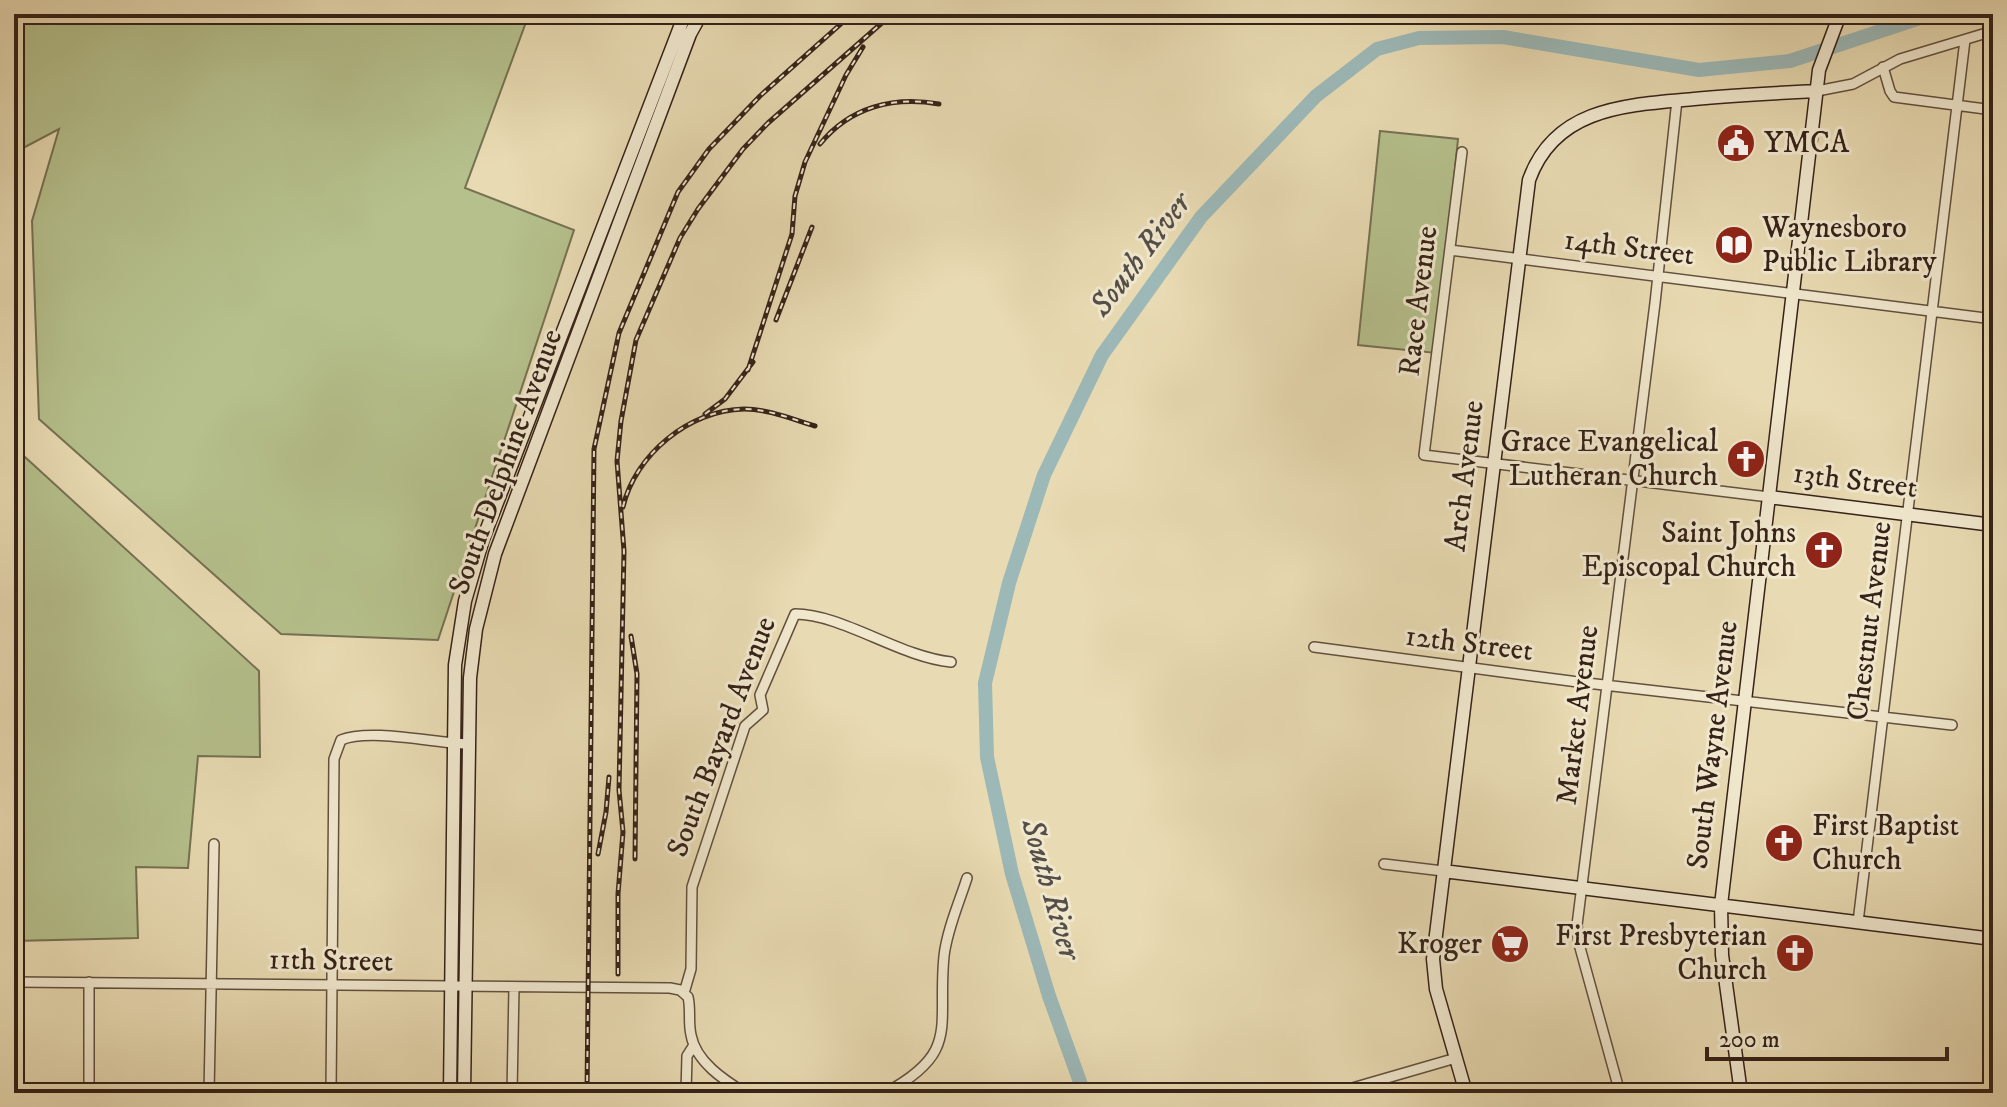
<svg xmlns="http://www.w3.org/2000/svg" width="2007" height="1107" font-family="'IM FELL DW Pica',serif">
  <style>
    .green { fill: #b5c08c; stroke: #757152; stroke-width: 2 }
    .lines { fill: none; stroke-linecap: round; stroke-linejoin: round }
    .river { stroke: #9cb8b7; stroke-width: 14 }
    .street-casing { stroke: #62503e; stroke-width: 12 }
    .secondary-casing { stroke: #352218; stroke-width: 15 }
    .street { stroke: #f0e7cd; stroke-width: 9 }
    .secondary { stroke: #f0e7cd; stroke-width: 12 }
    .rail-casing { stroke: #352218; stroke-width: 5 }
    .rail { stroke: #f0e7cd; stroke-width: 2; stroke-dasharray: 6; stroke-linecap: butt }
    .labels { text-anchor: middle; dominant-baseline: central; stroke-width: 6; stroke-linejoin: round; paint-order: stroke }
    .poi-label { font-size: 30px; fill: #352218; stroke: #f0e7cd; text-anchor: end }
    .street-label { font-size: 30px; fill: #352218; stroke: #f0e7cd }
    .water-label { font-size: 32px; font-style: italic; fill: #544f48; stroke: #f0e7cd }
  </style>
  <rect width="100%" height="100%" fill="#e8dab2"/>
  <filter id="stains"><feTurbulence type="fractalNoise" baseFrequency=".0025" numOctaves="4"/><feColorMatrix values="0 0 0 0 .2 0 0 0 0 .09 0 0 0 0 .02 0 0 0 .5 -.17"/></filter>
  <radialGradient id="worn" r=".72"><stop offset=".6" stop-color="#630" stop-opacity="0"/><stop offset="1" stop-color="#630" stop-opacity=".3"/></radialGradient>
  <path class="green" d="M14 14H529L465 188 574 230 438 640 281 634 39 419 32 221 59 129 23 148 14 180Z
    M1380 131 1458 139 1436 353 1358 345Z
    M14 447 259 671 260 757 198 756 188 868 136 867 138 938 14 941Z"/>
  <g class="lines">
    <path class="river" d="M1084 1093 1049 996 1012 874 987 757 985 683 1009 583 1044 475 1102 355 1201 217 1316 96 1377 49 1419 38 1503 37 1699 70 1790 61 1932 14"/>
    <g class="street-casing">
      <path id="street" d="M1883 67 1890 91 1894 97 1993 110
        M1817 91 1853 84 1900 59 1993 31
        M1462 152 1424 455 1769 497
        M1450 250 1993 319
        M1314 647 1578 682 1952 725
        M1384 864 1443 871
        M1858 922 1965 40
        M14 982 670 988 680 990 688 997C691 1009 688 1022 691 1035 696 1062 724 1080 745 1093
        M684 993 691 969 692 887 745 726 763 710 760 695 795 614C842 614 900 657 951 662
        M14 1084 33 1093
        M89 1093V982
        M209 1093 214 844
        M331 1093 334 759 341 740C370 728 434 743 467 744
        M512 1093 514 987
        M686 1093 687 1056 694 1045
        M885 1093C961 1052 937 1027 944 956 947 930 959 903 967 878
        M1335 1093 1456 1058
        M1620 1093 1579 944 1577 925 1655 303 1677 100
        M1976 1093 1993 1088"/>
    </g>
    <g class="secondary-casing">
      <path id="secondary" d="M1769 497 1993 525
        M1443 871 1993 939
        M450 1093 455 665 465 601 483 539 685 14
        M464 1093 470 678 476 629 495 554 690 34 701 14
        M1466 1093 1436 989 1433 959 1529 180C1555 107 1627 105 1694 99 1735 95 1776 93 1817 91
        M1741 1093 1722 955 1721 905 1819 70 1840 14"/>
    </g>
    <use href="#street" class="street"/>
    <use href="#secondary" class="secondary"/>
    <g class="rail-casing">
      <path id="rail" d="M820 144C850 107 893 96 939 104
        M776 320 812 227
        M748 370 792 234 795 196 805 162 846 75 863 47
        M705 414 725 399 753 362
        M623 507C635 455 689 410 744 409 768 409 792 419 815 426
        M631 636 637 674 635 859
        M598 854 606 812 609 777
        M618 974V894L623 832 619 790 624 551 617 461 621 421 636 340 680 238 698 209 743 149 768 123 892 14
        M587 1093 594 449 619 333 678 192 709 149 760 96 852 14"/>
    </g>
    <use href="#rail" class="rail"/>
  </g>
  <defs>
    <g id="civic-disc" transform="scale(2)"><circle r="9.5" fill="#8f2418" stroke="#f0e7cd"/><path d="M-.6-6.5H3V-4.5H.6V-3L4-1V1h2V6H-6V1h2V-1L-.6-3ZM-1.2 2.5V6h2.4V2.5Z" fill="#fff"/></g>
    <g id="library-disc" transform="scale(2)"><circle r="9.5" fill="#8f2418" stroke="#f0e7cd"/><path d="M-6-4Q-3-5.5-.7-3.5V5Q-3 3-6 4ZM6-4Q3-5.5 .7-3.5V5Q3 3 6 4Z" fill="#fff"/></g>
    <g id="church-disc" transform="scale(2)"><circle r="9.5" fill="#8f2418" stroke="#f0e7cd"/><path d="M-1.2-6h2.4v3.5h3.3v2.4h-3.3V6h-2.4V-.1h-3.3v-2.4h3.3Z" fill="#fff"/></g>
    <g id="supermarket-disc" transform="scale(2)"><circle r="9.5" fill="#8f2418" stroke="#f0e7cd"/><path d="M-6-5.5h2.5l.6 2H6L4.5 2H-2.5L-4.4-4H-6ZM-1.5 3.2a1.3 1.3 0 1 0 .1 0ZM3 3.2a1.3 1.3 0 1 0 .1 0Z" fill="#fff"/></g>
  </defs>
  <g fill-rule="evenodd">
    <use href="#civic-disc" x="1736" y="143"/>
    <use href="#library-disc" x="1734" y="245"/>
    <use href="#church-disc" x="1746" y="459"/>
    <use href="#church-disc" x="1824" y="550"/>
    <use href="#church-disc" x="1784" y="843"/>
    <use href="#supermarket-disc" x="1510" y="944"/>
    <use href="#church-disc" x="1795" y="953"/>
  </g>
  <g class="labels">
    <g class="poi-label">
      <text x="1764" y="143" text-anchor="start">YMCA</text>
      <text x="1762" y="228" text-anchor="start">Waynesboro<tspan x="1762" dy="34">Public Library</tspan></text>
      <text x="1718" y="442">Grace Evangelical<tspan x="1718" dy="34">Lutheran Church</tspan></text>
      <text x="1796" y="533">Saint Johns<tspan x="1796" dy="34">Episcopal Church</tspan></text>
      <text x="1812" y="826" text-anchor="start">First Baptist<tspan x="1812" dy="34">Church</tspan></text>
      <text x="1767" y="936">First Presbyterian<tspan x="1767" dy="34">Church</tspan></text>
      <text x="1482" y="944">Kroger</text>
    </g>
    <g class="street-label">
      <text transform="translate(1629 248) rotate(7)">14th Street</text>
      <text transform="translate(1419 301) rotate(-83)">Race Avenue</text>
      <text transform="translate(506 462) rotate(-70)">South Delphine Avenue</text>
      <text transform="translate(1465 476) rotate(-83)">Arch Avenue</text>
      <text transform="translate(1855 481) rotate(7)">13th Street</text>
      <text transform="translate(1870 621) rotate(-83)">Chestnut Avenue</text>
      <text transform="translate(1469 644) rotate(7)">12th Street</text>
      <text transform="translate(1578 715) rotate(-83)">Market Avenue</text>
      <text transform="translate(722 737) rotate(-69)">South Bayard Avenue</text>
      <text transform="translate(1713 745) rotate(-83)">South Wayne Avenue</text>
      <text transform="translate(331 961) rotate(1)">11th Street</text>
    </g>
    <g class="water-label">
      <text transform="translate(1141 255) rotate(-53)">South River</text>
      <text transform="translate(1050 889) rotate(74)">South River</text>
    </g>
  </g>
  <rect width="2007" height="1107" fill="none" stroke="#e8dab2" stroke-width="48"/>
  <rect x="16" y="16" width="1975" height="1075" fill="none" stroke="#352218" stroke-width="4"/>
  <rect x="24" y="24" width="1959" height="1059" fill="none" stroke="#352218" stroke-width="2"/>
  <path d="M1707 1047v12h240v-12" fill="none" stroke="#352218" stroke-width="4"/>
  <text x="1719" y="1047" font-size="24" fill="#352218" stroke="#f0e7cd" stroke-width="6" paint-order="stroke">200 m</text>
  <rect width="100%" height="100%" filter="url(#stains)"/>
  <rect width="100%" height="100%" fill="url(#worn)"/>
</svg>
